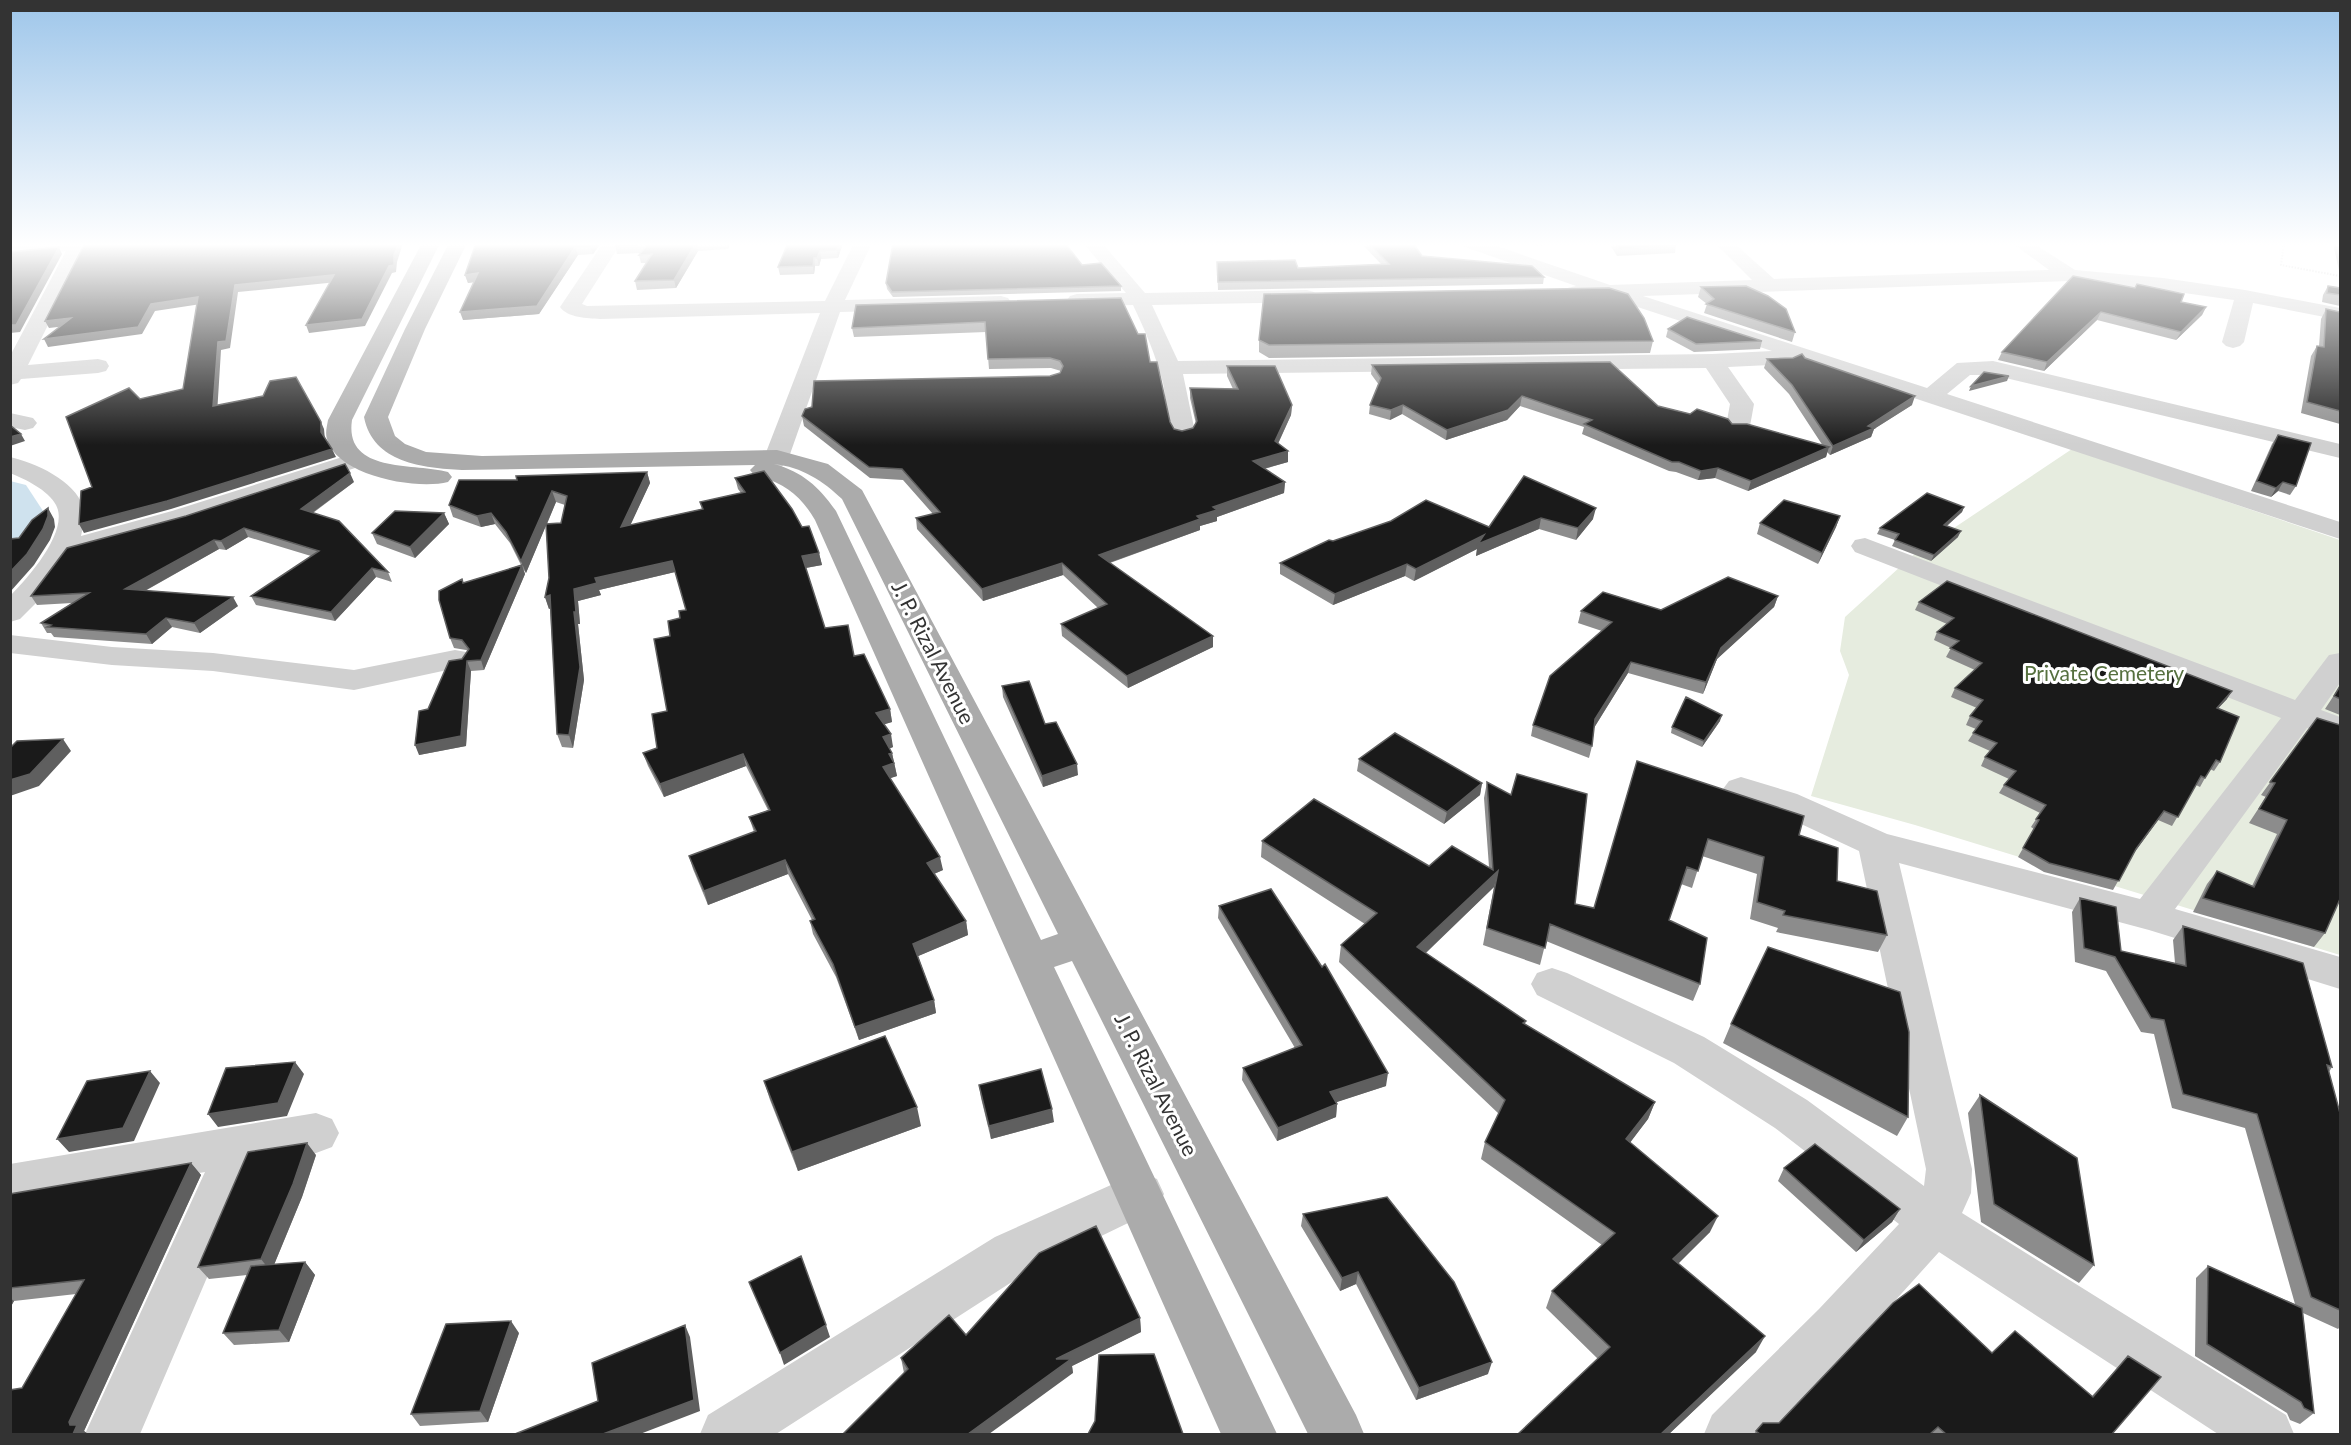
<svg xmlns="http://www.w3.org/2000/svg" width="2351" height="1445" font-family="Lato,sans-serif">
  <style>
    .green { fill: #e6ecdf }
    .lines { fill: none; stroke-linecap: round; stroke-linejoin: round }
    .river { fill: #cfe2ee; fill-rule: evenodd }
    .path { stroke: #cdcdcd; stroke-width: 2; stroke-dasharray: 1.5 1.5; stroke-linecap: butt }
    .minor { fill: #d0d0d0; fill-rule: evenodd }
    .major { fill: #ababab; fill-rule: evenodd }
    .wall { fill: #8c8c8c; fill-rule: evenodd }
    .shaded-wall { fill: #5f5f5f }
    .building { fill: #1a1a1a; stroke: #5f5f5f; stroke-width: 1.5 }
    .labels { text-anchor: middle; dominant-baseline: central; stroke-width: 6; stroke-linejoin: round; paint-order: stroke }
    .street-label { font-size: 21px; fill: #333; stroke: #fff }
    .park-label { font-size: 21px; fill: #56703f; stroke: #fff }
  </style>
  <rect width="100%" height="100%" fill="#fff"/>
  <path class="green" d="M2072 449 2340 540V955L1915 825 1811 796 1849 675 1840 651 1845 617 1912 556Z"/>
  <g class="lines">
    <path class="river" d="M10 481 26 485 45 514 27 540 10 544Z"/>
    <path class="path" d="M2284 243 2281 265 2340 276"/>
    <path class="minor" d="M45 243H104L101 247 86 249 28 365 98 359 106 361 109 366 106 371 98 373 21 379 18 383 10 385V356L66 251 10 257V246Z
      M603 243H621L582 304 587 306 825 301 854 243H872L845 300 1001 296 1008 298 1011 302 1008 306 1001 308 840 312 789 457C780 470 774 480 757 475L753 470 765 455 820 313 600 319C587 318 568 318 560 307Z
      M1083 243H1102L1145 293 1307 290 1314 292 1317 296 1314 300 1307 302 1152 305 1178 361 1712 354 1772 351 1607 297 1568 296 1565 292 1568 288 1576 286 1465 247 1462 243H1488L1610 285 1752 280 1715 243H1734L1774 279 2049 270 2012 243H2033L2075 270 2163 278 2245 290 2340 308V320L2253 303 2244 342 2240 346 2233 348 2226 346 2222 342 2234 300 2163 290 2070 281 1643 296 1927 388 1957 363 1993 361 2340 444V458L1993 375H1970L1947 394 2340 522V539L1799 360 1790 364 1728 367 1754 404 1750 426 1746 431 1738 433 1730 431 1726 426 1730 404 1706 368 1183 374 1195 432 1191 437 1183 439 1175 437C1167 426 1166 398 1163 383 1156 356 1145 330 1133 305L1077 306 1070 304 1067 300 1070 296 1077 294 1126 293Z
      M10 413 33 418 37 423 33 428 25 430 10 427Z
      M355 453 364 455 367 460 364 465 190 523 71 555 40 599 20 619 10 622V596C27 579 70 531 56 505 48 490 25 479 10 473V457C35 463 75 480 83 507 86 517 83 526 81 536L172 511Z
      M1865 538 2295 700 2329 655 2340 653V683L2321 710 2340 717V739L2307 728 2175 909 2340 957V989L2149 930 1899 863 1972 1169 1971 1193 1962 1213 2286 1415 2294 1434H2218L1939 1252 1855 1345 1769 1434H1704L1712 1415 1819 1309 1899 1224 1775 1128 1674 1063 1537 995 1531 984 1537 973 1552 968 1567 973 1704 1037 1807 1100 1924 1186 1926 1169 1859 851 1771 810 1729 797 1723 789 1729 781 1741 777 1797 794 1887 834 2140 899 2281 718 1855 552 1851 546 1855 540Z
      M10 635 112 647 213 653 354 670 455 650 466 652 471 659 466 666 354 690 213 671 112 665 10 653Z
      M316 1113 332 1119 339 1133 332 1147 316 1153 256 1163 140 1434H85L205 1172 10 1206V1164Z
      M1140 1172 1157 1179 1164 1194 1157 1209 1029 1271 776 1434H700L708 1415 995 1237Z"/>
    <path class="major" d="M422 243H440L352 420C344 474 414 463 448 472L452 477 448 482C416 490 337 476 327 439 325 433 327 426 328 420Z
      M449 243H467L425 329 388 417 395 436 405 444 426 452 482 456 777 450 828 464 862 490 1356 1415 1364 1434H1308L1072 961 1054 967 1277 1434H1221L815 520C800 494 782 482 754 475L750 470 755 465 462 470C423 468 373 463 364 417L405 329ZM774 464C802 467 823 481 842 499L1058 934 1041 940 836 511C819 487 803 472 774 464Z"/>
  </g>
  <path class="wall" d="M476 243H601L593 254 578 255 539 314 463 320 474 282 468 283 465 275Z
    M616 243H730L728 249 698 251 676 288 637 290 635 281 647 263H641L639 255 641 253 617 254 615 246Z
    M788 243H843L838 258 821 259 819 266H815L814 274 780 275 778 267Z
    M1361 243H1413L1422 256 1544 277 1543 284 1218 290 1217 262 1298 268 1381 264Z
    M1533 243H1607L1537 246Z
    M1609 243H1673L1676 245 1675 253 1617 256Z
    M2333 243H2340V275Z
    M1082 265 1121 286V291L893 297 887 289 886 283Z
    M2073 276 2181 302 2206 307 2202 315 2176 340 2097 320 2044 371 1998 360 2002 352Z
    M2328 286 2340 288V306L2322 302 2323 295Z
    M1701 287 1795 332 1792 342 1704 313 1707 304 1698 297Z
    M1121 298 1150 362 1170 422 1174 429 1182 431 1193 428 1196 424 1190 398V388L1233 389 1227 376V366L1292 405 1291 415 1278 444 1288 451V462L1264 469 1285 482 1284 493 1217 517V521L1200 526V530L1110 563 1213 647 1128 688 1062 636 1061 624 1098 608 1063 575 983 601 917 529 916 518 933 514 903 480 870 478 804 426 802 416 1050 376 1060 373 1061 371 1051 368 989 369 986 332 854 337 852 328Z
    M2326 309 2340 312V424L2301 413 2311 356 2317 346H2319L2321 319Z
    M1668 329 1762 341 1760 349 1694 352 1666 337Z
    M1259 340 1653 341 1650 353 1269 358 1259 352Z
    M1805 358 1912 405 1874 429 1871 437 1830 455 1827 452 1826 457 1748 491 1715 478 1698 480 1676 472 1669 471 1582 434 1584 427 1520 406 1507 420 1446 440 1402 414 1390 420 1369 414 1370 405 1379 385 1371 374 1372 365 1658 406 1823 446 1789 394 1764 368 1767 359Z
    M2278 435 2296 486 2290 495 2278 491 2271 497 2251 491 2272 444Z
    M647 472 650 483 630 525 702 509 700 502 741 493 738 489 735 478 802 527 819 553 822 565 806 568 825 628 854 656 890 709 892 722 884 724 893 747 889 749 892 753 897 776 890 778 943 870 934 874 966 921 968 935 918 956 934 1000 936 1013 859 1040 836 977 813 934 810 921 812 920 788 874 708 905 693 869 689 856 754 832 749 817 768 810 746 766 664 797 648 766 643 753 657 748 667 711 670 636 686 610 675 572 599 590 601 595 578 601 580 624H578L584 680 573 748 562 747 557 734 550 608 549 609 545 597 549 578 546 525 526 573 523 569 525 574 484 670 471 671 466 746 419 755 428 709 468 651 466 650 454 648 450 638 463 583 521 565 510 543 495 524 481 527 453 517 449 505 517 480ZM556 502 565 505 561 523 547 524Z
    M1524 476 1593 519 1576 540 1539 529 1476 556 1477 549 1414 581 1405 576 1333 605 1280 574V563L1489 527Z
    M354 482 313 513 388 572 392 582 376 577 335 621 256 605 251 596 311 556 248 537 226 550 219 549 145 591 238 606 200 633 172 627 152 644 54 637 51 633H47L41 623 72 603 37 605 31 596Z
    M1964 507 1962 512 1947 526 1958 537 1931 561 1892 546 1895 540 1877 534 1880 528Z
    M444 513 449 524 415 558 377 544 372 533Z
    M1840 516 1836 527 1818 564 1757 534 1760 523Z
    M1778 596 1774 607 1717 659 1703 694 1628 673 1594 728 1592 746 1589 758 1531 736 1533 725 1602 631 1578 623 1581 611 1661 610Z
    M1919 602 2227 699 2218 708 2220 762 2214 771 2210 769 2200 787 2196 785 2172 826 2158 820 2134 853 2113 890 2044 872 2018 857 2034 829 2031 827 2040 813 1999 793 2004 785 2009 779 1981 766 1985 757 1990 751 1968 741 1976 729 1966 725 1970 716 1977 708 1951 697 1955 688 1975 670 1946 657 1951 648 1934 640 1937 632 1947 624 1915 610Z
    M1002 686 1045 724 1078 775 1043 787 1003 697Z
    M2340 686V715L2325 709Z
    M2317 718 2325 933 2314 947 2193 912 2207 884 2217 871 2252 886 2277 834 2249 823 2266 797 2261 795Z
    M1720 721 1702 747 1671 733 1672 727Z
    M1359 759 1482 783 1480 795 1444 824 1357 771Z
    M1637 761 1799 835 1837 881 1887 935 1878 952 1776 932 1778 928 1750 919 1757 874 1702 856 1692 888 1681 884 1669 920 1700 984 1693 1001 1546 941 1540 965 1483 945 1494 887 1426 953 1526 1021 1525 1024 1655 1102 1648 1119 1630 1142 1710 1232 1678 1263 1756 1352 1669 1434H1518L1598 1359 1546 1308 1552 1291 1602 1245 1481 1159 1485 1142 1499 1114 1339 962 1341 945 1365 924 1261 857 1262 841 1429 866 1489 867 1484 798 1487 782 1575 904 1594 908Z
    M2080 898 2121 951 2175 963 2173 940 2183 926 2332 1067 2329 1072 2340 1113V1327L2338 1329 2303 1313 2314 1413 2300 1424 2290 1420 2287 1413 2195 1356 2196 1278 2208 1266 2295 1304 2245 1128 2172 1108 2154 1034 2141 1032 2106 971 2075 962 2072 912Z
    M1219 906 1386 1086 1336 1102 1337 1104 1336 1117 1277 1141 1242 1080 1243 1068 1295 1048 1218 918Z
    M1731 1024 1908 1117 1897 1136 1723 1043Z
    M764 1081 921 1126 798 1171 770 1100Z
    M979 1085 1054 1122 991 1139 981 1098Z
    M1980 1095 2094 1265 2079 1283 1981 1222 1968 1113Z
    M316 1155 302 1197 274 1265 305 1262 315 1275 289 1342 234 1345 223 1333 247 1275 209 1279 198 1267Z
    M191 1163 201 1175 84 1431 88 1434H10L22 1388 76 1294 14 1301 10 1308V1194Z
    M1784 1168 1900 1209 1892 1222 1856 1252 1778 1181Z
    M1303 1214 1488 1374 1416 1400 1356 1284 1340 1291 1301 1226Z
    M1140 1318 1141 1332 1072 1366 1073 1373H904L901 1358 966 1335Z
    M519 1333 488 1422 420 1426 411 1414Z
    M2128 1356 2112 1434H1754L1756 1431 1779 1423 2092 1396Z"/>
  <path class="shaded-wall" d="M399 243H403L397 262 396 272 392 273 365 326 309 333 306 325 394 255Z
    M593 243H601L593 254 590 247Z
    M696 243 698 251 676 288 674 280Z
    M726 243H730L728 249Z
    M839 243H843L838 258 837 250Z
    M59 247 62 254 20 332 10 333V325Z
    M575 247 578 255 539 314 463 320 460 312Z
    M820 251 821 259 819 266 817 258Z
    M814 258 815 266 814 274 813 266Z
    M478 273 481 281 468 283 465 275Z
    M334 275 337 282 238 292 230 348 221 350 217 414 213 406 218 342 235 285Z
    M198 297 201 304 155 311 142 334 48 347 44 339 151 304Z
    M2206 307 2202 315 2176 340 2181 332Z
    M2101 312 2097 320 2044 371 2047 362Z
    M71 318 75 325 49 328 45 321Z
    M2009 376 2007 381 1969 391 1971 386Z
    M1522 396 1520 406 1507 420 1446 440 1447 430Z
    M1915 396 1912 405 1874 429 1871 437 1830 455 1833 446Z
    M1292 405 1291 415 1274 452 1275 441Z
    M1403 405 1402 414 1390 420 1391 410Z
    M321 422 324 429 325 440 321 432Z
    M21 434 25 441 10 446V437Z
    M1829 447 1826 457 1748 491 1751 481Z
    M332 449 336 457 171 509 84 533 79 524Z
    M1288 451V462L1252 472 1253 461Z
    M1718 468 1715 478 1698 480 1701 471Z
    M647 472 650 483 624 539 621 527Z
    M350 473 354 482 305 518 301 509Z
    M1285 482 1284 493 1217 517V521L1200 526V530L1100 566 1099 555 1197 516 1213 507Z
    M2283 482 2278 491 2271 497 2276 488Z
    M552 491 556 502 526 573 521 561Z
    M1964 507 1962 512 1942 530 1944 525Z
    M48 508 54 519 55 527 50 540 34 565 10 592V572Z
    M1596 508 1593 519 1576 540 1578 528Z
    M444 513 449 524 415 558 410 547Z
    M491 513 495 524 481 527 477 516Z
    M1840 516 1836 527 1818 564 1822 553Z
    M1541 518 1539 529 1476 556 1477 549 1414 581 1416 569 1484 535Z
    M244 528 248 537 226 550 221 541Z
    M1961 531 1958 537 1931 561 1934 555Z
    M214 540 219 549 130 599 125 589Z
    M819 553 822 565 805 568 802 556Z
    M672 561 675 572 599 590 601 595 578 601 580 624H578L584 680 573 748 569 735 574 589 595 578Z
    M1062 563 1063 575 983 601 982 589Z
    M1407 564 1405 576 1333 605 1335 594Z
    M522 565 525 574 484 670 481 660Z
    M372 568 376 577 335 621 331 612Z
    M550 595 554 607 549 609 545 597Z
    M1778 596 1774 607 1717 659 1703 694 1706 682 1721 648Z
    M233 597 238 606 200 633 194 623Z
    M166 618 172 627 152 644 146 634Z
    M1213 636V647L1128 688 1127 676Z
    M467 661 471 671 466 746 419 755 415 745Z
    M1631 662 1628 673 1592 731 1595 719Z
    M2232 691 2227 699 2211 716 2217 708Z
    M890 709 892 722 879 726 876 713Z
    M1722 715 1720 721 1702 747 1704 741Z
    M891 734 893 747 885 750 883 737Z
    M63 739 71 751 39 786 10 796V780Z
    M892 753 897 776 885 780 883 767 889 754Z
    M743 754 746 766 664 797 660 784Z
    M1077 764 1078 775 1043 787 1042 776Z
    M1482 783 1480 795 1444 824 1447 812Z
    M2164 811 2158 820 2130 858 2136 849Z
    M940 857 943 870 929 876 927 863Z
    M785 860 788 874 708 905 704 891Z
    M1498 871 1494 887 1414 964 1417 947Z
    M966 921 968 935 916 957 913 944Z
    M934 1000 936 1013 859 1040 855 1027Z
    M295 1062 304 1074 287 1116 218 1127 208 1114Z
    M150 1071 160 1083 134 1141 69 1152 57 1139Z
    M1388 1073 1386 1086 1328 1105 1330 1092Z
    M1655 1102 1648 1119 1620 1156 1626 1139Z
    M1337 1104 1336 1117 1277 1141 1278 1128Z
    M917 1107 921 1126 798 1171 792 1152Z
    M1052 1109 1054 1122 991 1139 989 1126Z
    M307 1143 316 1155 302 1197 271 1272 261 1259Z
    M191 1163 201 1175 84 1431 88 1434H73L69 1422Z
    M1900 1209 1892 1222 1856 1252 1864 1240Z
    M1718 1216 1710 1232 1666 1276 1673 1259Z
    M305 1262 315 1275 289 1342 279 1330Z
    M1358 1272 1356 1284 1340 1291 1342 1278Z
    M10 1298 14 1301 10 1308Z
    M1140 1318 1141 1332 1072 1366 1073 1373 989 1434H968L1056 1359Z
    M511 1321 519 1333 488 1422 480 1411Z
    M685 1325 690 1337 700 1411 640 1434H603Z
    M826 1325 830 1337 784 1365 780 1353Z
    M1765 1336 1756 1352 1669 1434H1661Z
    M1492 1362 1488 1374 1416 1400 1419 1388Z"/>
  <path class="building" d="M97 243H399L394 255V265L389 266 362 319 306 325 334 275 235 285 226 341 218 342 213 406 263 396 270 381 296 377 321 422V432L332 449 167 501 79 524 81 491 92 487 66 417 129 388 140 399 183 389 198 297 151 304 138 327 44 339 71 318 45 321 84 245Z
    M476 243H593L590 247H575L537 306 460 312 478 273 465 275Z
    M616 243H696L674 280 635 281 652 254 639 255 648 244 615 246Z
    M788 243H839L837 250 820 251 817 258H814L813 266 778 267Z
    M893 243H1065L1082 265 1101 263 1121 286 892 292 886 283Z
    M1368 243H1413L1422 256 1532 266 1544 277 1218 282 1217 262 1295 260 1298 268 1389 264Z
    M1615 243H1673L1676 245 1619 249Z
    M59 247 16 325H10V252Z
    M2073 276 2135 288 2137 284 2184 294 2181 302 2206 307 2181 332 2101 312 2047 362 2002 352Z
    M1746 286 1768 296 1786 309 1795 332 1706 304 1714 299 1701 287Z
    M2328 286 2340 288V295L2327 293Z
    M1609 288 1628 294 1644 318 1653 341 1269 345 1259 340 1264 294Z
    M1121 298 1138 334H1145L1150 362H1157L1170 422 1174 429 1182 431 1193 428 1197 421 1190 388 1238 389 1227 366H1275L1292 405 1275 441 1288 451 1253 461 1285 482 1213 507 1217 510 1197 516 1200 519 1099 555 1213 636 1127 676 1061 624 1107 604 1062 563 982 589 916 518 940 512 902 469 869 467 802 416 805 409 812 407 814 381 1050 376 1060 373 1063 366 1060 361 1050 358 988 359 985 322 852 328 856 305Z
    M2326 309 2340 312V411L2307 402 2317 346 2324 347Z
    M1687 317 1762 341 1696 344 1668 329Z
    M1802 354 1805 358 1915 396 1868 426 1874 428 1833 446 1792 385 1767 359 1793 358Z
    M1610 362 1658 406 1690 414 1697 409 1728 419 1732 424H1747L1829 447 1751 481 1718 468 1701 471 1679 462H1672L1584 424 1592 420 1522 396 1508 410 1447 430 1403 405 1391 410 1370 405 1381 378 1372 365Z
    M1984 372 2009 376 1971 386Z
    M10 425 21 434 10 437Z
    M2278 435 2311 443 2296 486 2283 482 2276 488 2257 481Z
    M345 464 350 473 301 509 339 521 388 572 372 568 331 612 251 596 319 551 244 528 221 541 214 540 125 589 233 597 194 623 166 618 146 634 47 627 51 625 41 623 89 593 31 596 67 548 186 516Z
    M764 471 792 509 802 527 809 526 819 553 802 556 825 628 848 625 854 656 864 654 890 709 876 713 891 734 883 737 892 753 889 754 894 763 883 767 940 857 927 863 966 921 913 944 934 1000 855 1027 833 964 810 921 815 919 785 860 704 891 689 856 756 831 749 817 770 810 743 754 660 784 643 753 657 748 652 714 667 711 654 639 670 636 668 621 680 618 679 611 686 610 672 561 595 578 597 583 574 589 576 612H574L580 667 569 735 557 734 550 595 545 597 549 578 546 524 561 523 567 496 552 491 521 561 506 532 491 513 477 516 449 505 459 480H517L516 476 647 472 621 527 703 509 700 502 745 492 735 478Z
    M1524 476 1596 508 1578 528 1541 518 1478 544 1484 535 1416 569 1407 564 1335 594 1280 563 1329 540 1333 541 1391 521 1426 500 1489 527Z
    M1927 493 1964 507 1944 525 1961 531 1934 555 1895 540 1899 534 1880 528Z
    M1784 500 1840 516 1822 553 1760 523Z
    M48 508V516L43 529 27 554 10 572V539L19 538 32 520Z
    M395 511 444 513 410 547 372 533Z
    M522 565 481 660 467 661 461 736 415 745 419 711 428 709 449 661 462 659 469 649 462 640 450 638 439 600V591L462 579 463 583Z
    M1728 577 1778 596 1721 648 1706 682 1631 662 1595 719 1592 746 1533 725 1550 676 1612 622 1581 611 1603 592 1661 610Z
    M1947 581 2232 691 2217 708 2239 717 2220 762 2216 760 2205 778 2201 776 2178 817 2164 811 2136 849 2119 881 2049 863 2023 848 2039 820 2036 819 2046 805 2004 785 2016 771 1985 757 1997 743 1973 733 1982 721 1970 716 1983 700 1955 688 1982 663 1950 648 1959 641 1937 632 1954 618 1919 602Z
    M1029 681 1045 724 1056 722 1077 764 1042 776 1002 686Z
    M2340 686V699L2334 696Z
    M1686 697 1722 715 1704 741 1672 727Z
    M2317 718 2340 725V899L2325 933 2203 898 2217 871 2254 887 2287 820 2259 809 2275 783 2270 782Z
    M1395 733 1482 783 1447 812 1359 759Z
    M63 739 30 774 10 780V748L17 741Z
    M1637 761 1804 816 1799 835 1838 848 1837 881 1877 891 1887 935 1783 915 1785 911 1757 902 1764 857 1708 839 1698 871 1687 867 1669 920 1707 938 1700 984 1550 924 1545 948 1487 928 1498 871 1417 947 1526 1021 1523 1023 1655 1102 1626 1139 1718 1216 1673 1259 1765 1336 1661 1434H1518L1610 1347 1552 1291 1615 1233 1485 1142 1505 1100 1341 945 1377 913 1262 841 1314 799 1429 866 1452 846 1493 870 1487 782 1511 795 1517 774 1587 794 1575 904 1594 908Z
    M1271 889 1322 967 1325 964 1388 1073 1330 1092 1337 1104 1278 1128 1243 1068 1302 1045 1219 906Z
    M2080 898 2116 907 2121 951 2186 966 2183 926 2303 963 2332 1067 2327 1065 2340 1113V1310L2311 1297 2257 1114 2183 1094 2164 1020 2151 1018 2115 957 2084 948Z
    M1768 947 1900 992 1909 1032 1908 1117 1731 1024Z
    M885 1036 917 1107 792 1152 764 1081Z
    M295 1062 278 1103 208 1114 226 1068Z
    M1041 1069 1052 1109 989 1126 979 1085Z
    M150 1071 123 1128 57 1139 87 1081Z
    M1980 1095 2077 1158 2094 1265 1994 1204Z
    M307 1143 293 1184 261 1259 198 1267 248 1152Z
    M1815 1144 1900 1209 1864 1240 1784 1168Z
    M191 1163 69 1422 70 1425H77L73 1434H10V1390L22 1388 84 1280 10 1288V1194Z
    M1387 1197 1454 1282 1492 1362 1419 1388 1358 1272 1342 1278 1303 1214Z
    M1096 1226 1140 1318 1056 1359H1071L968 1434H843L908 1369 901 1358 949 1315 966 1335 1039 1253Z
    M801 1256 826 1325 780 1353 749 1282Z
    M305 1262 279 1330 223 1333 251 1266Z
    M2208 1266 2302 1308 2314 1413 2304 1408 2301 1402 2207 1344Z
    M1919 1284 1992 1353 2015 1331 2093 1397 2128 1356 2161 1377 2112 1434H1946L1938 1427 1930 1434H1760L1756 1431 1763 1423H1779L1893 1303Z
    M511 1321 480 1411 411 1414 446 1324Z
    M685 1325 694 1400 603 1434H515L598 1401 592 1363Z
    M1154 1354 1183 1434H1088L1095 1421 1099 1355Z"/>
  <linearGradient id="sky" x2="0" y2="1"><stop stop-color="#9ec6ea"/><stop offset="0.55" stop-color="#fff"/><stop offset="1" stop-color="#fff" stop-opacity="0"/></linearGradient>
  <rect width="2351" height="445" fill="url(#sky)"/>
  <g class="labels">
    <g class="street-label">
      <text transform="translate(934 652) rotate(63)">J. P. Rizal Avenue</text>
      <text transform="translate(1157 1084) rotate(63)">J. P. Rizal Avenue</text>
    </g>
    <g class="park-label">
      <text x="2104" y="672">Private Cemetery</text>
    </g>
  </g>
  <rect width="2351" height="1445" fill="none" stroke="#333333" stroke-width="24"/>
</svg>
